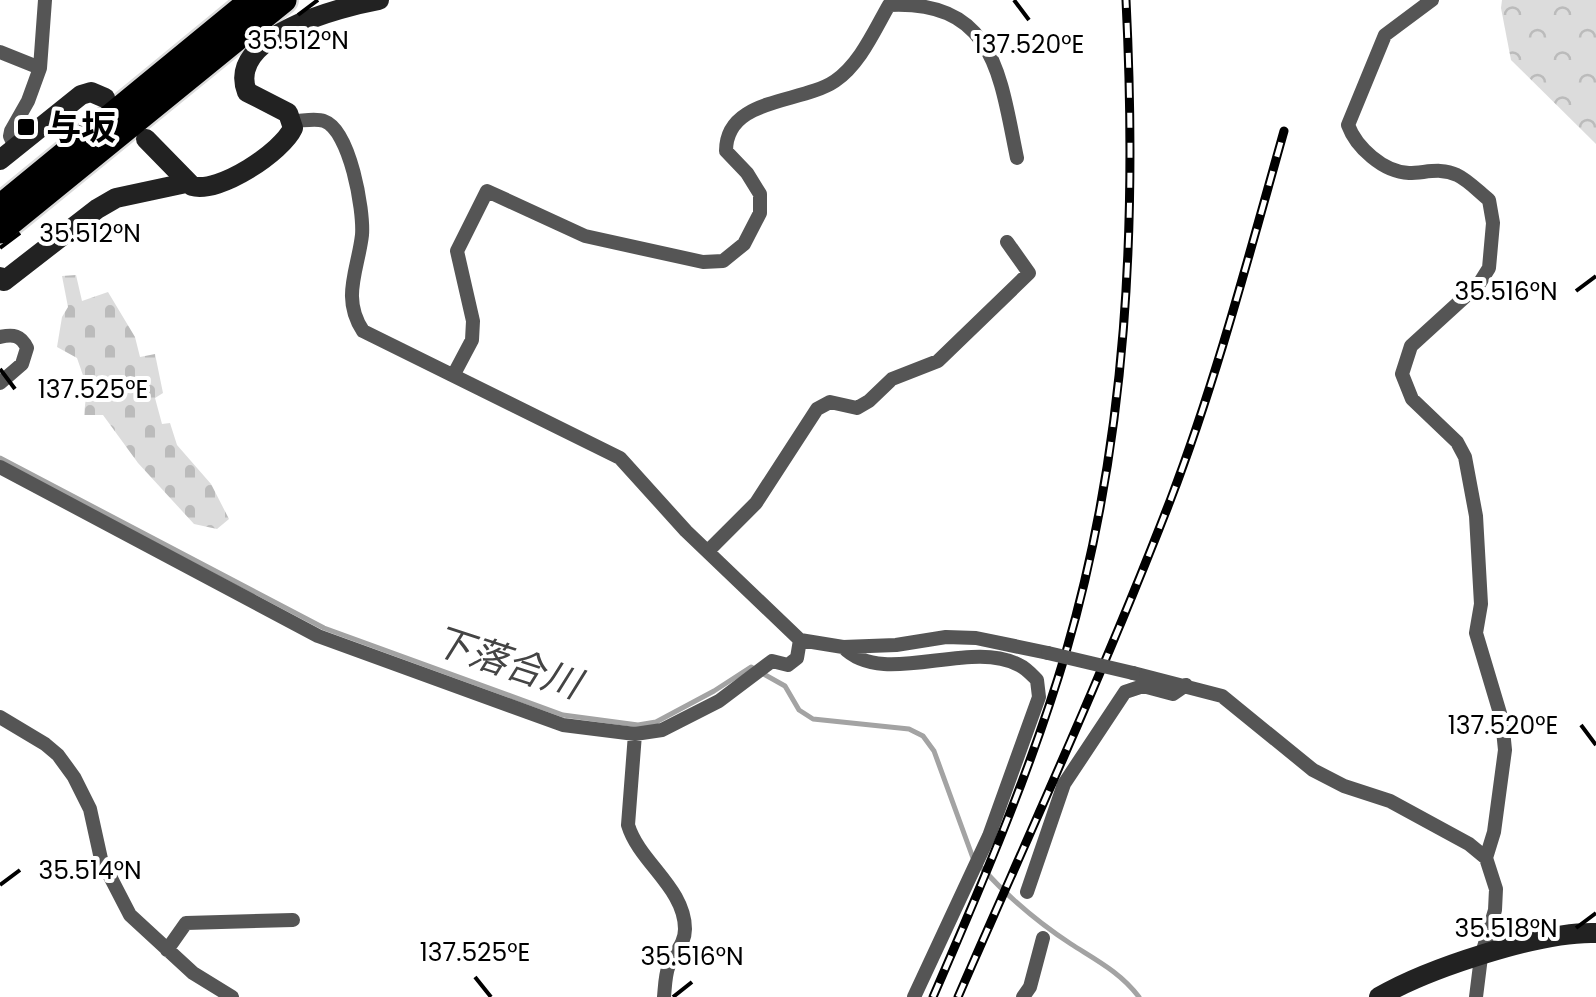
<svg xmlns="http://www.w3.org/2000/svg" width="1596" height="997" font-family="Poppins,'Noto Sans JP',sans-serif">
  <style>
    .forest { fill: url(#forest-crowns) }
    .cemetery { fill: url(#cemetery-stones) }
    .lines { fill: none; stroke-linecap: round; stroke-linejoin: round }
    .stream { stroke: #a3a3a3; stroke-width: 5 }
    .highway-casing { stroke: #dbdbdb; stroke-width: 30 }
    .street { stroke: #555; stroke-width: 14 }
    .secondary { stroke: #222; stroke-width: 20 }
    .highway { stroke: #000; stroke-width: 25 }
    .rail-casing { stroke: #000; stroke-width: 9 }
    .rail { stroke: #fff; stroke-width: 5; stroke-dasharray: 15; stroke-linecap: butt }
    .street-bridge { stroke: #555; stroke-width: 14 }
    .ticks { fill: none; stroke: #000; stroke-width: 4 }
    .poi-dot { fill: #000; stroke: #fff; stroke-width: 4 }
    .labels { text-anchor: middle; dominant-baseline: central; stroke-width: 8; stroke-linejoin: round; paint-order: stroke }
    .poi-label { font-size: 35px; font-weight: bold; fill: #000; stroke: #fff; text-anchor: start }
    .water-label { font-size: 38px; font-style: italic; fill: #444; stroke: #fff }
    .ticks-label { font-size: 25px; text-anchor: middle; fill: #000; stroke: #fff; stroke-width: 8; stroke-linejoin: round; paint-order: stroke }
  </style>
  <defs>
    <pattern id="forest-crowns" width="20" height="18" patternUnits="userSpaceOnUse" patternTransform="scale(2.5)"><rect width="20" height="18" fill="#dcdcdc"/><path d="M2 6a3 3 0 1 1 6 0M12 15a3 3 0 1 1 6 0" fill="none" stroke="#bbb"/></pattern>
    <pattern id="cemetery-stones" width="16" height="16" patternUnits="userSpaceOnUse" patternTransform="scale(2.5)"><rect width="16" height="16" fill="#dcdcdc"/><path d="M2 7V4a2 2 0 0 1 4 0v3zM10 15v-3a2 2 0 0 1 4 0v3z" fill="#bbb"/></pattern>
  </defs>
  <rect width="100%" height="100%" fill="#fff"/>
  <path class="forest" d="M1502 0H1596V144L1511 60 1501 8Z"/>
  <path class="cemetery" d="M76 275 82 301 108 292 135 337 140 357 155 354 163 393 155 398 162 424 170 423 177 445 211 484 229 519 217 529 194 524 138 463 103 415H84L87 387 77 358 57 347 62 317 68 307 62 276Z"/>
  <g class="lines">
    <path class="stream" d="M0 458 324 628 563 715 638 725 656 722 714 691 751 667 785 686 799 710 813 719 909 729 923 736 934 751 973 858
      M980 866C1007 896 1037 922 1071 944 1096 960 1120 972 1139 997"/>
    <g class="highway-casing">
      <path id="highway" d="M0 207 252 0
        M0 231 284 0"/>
    </g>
    <path class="street" d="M1432 0 1385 35 1348 125C1356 147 1383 172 1409 173 1425 173 1441 167 1457 175 1468 180 1479 192 1489 200L1493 223 1489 268 1479 284 1411 346 1402 374 1412 399 1457 442 1465 457 1476 516 1481 604 1476 633 1502 720 1505 750 1494 832 1486 858
      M0 52 40 68
      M293 121C302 121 316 118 324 121 350 130 364 210 362 235 358 270 341 298 363 331L620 458 686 531 800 640 843 647 896 645 946 637 976 638 1048 653
      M15 147 10 136 11 131 28 101 40 68 45 0
      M0 337C13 334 21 335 27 348L22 364 0 383
      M454 374 472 340 473 321 457 251 487 191 585 236 703 262 723 261 744 244 760 213V194L747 173 726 151C726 97 801 104 835 81 860 64 874 31 889 5 995 0 1000 76 1017 158
      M0 467 318 636 563 725 635 734 662 730 719 701 772 661 788 665 797 658 800 640
      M708 551 756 503 817 409 830 402 857 408 869 401 892 379 938 361 1029 273 1007 242
      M843 647C883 689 969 638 1019 665 1026 668 1032 675 1037 680L1039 697 989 836 914 997
      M1133 673 1222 696 1313 770 1344 786 1390 801 1469 844 1486 858 1496 889 1495 910 1481 957 1476 997
      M0 717 45 744 58 755 74 777 90 809 101 859 130 915 193 973 232 997
      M635 734 628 825C639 862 685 888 685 929 685 944 675 952 669 965 665 975 665 987 664 997
      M1027 892 1064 784 1125 692 1143 686 1173 694 1186 685
      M167 950 186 923 293 920
      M1023 997 1030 987 1043 938"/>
    <path class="secondary" d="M146 139 192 186C219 194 282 152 293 128L288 113 247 92C225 36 341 7 379 0
      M0 160 81 95 91 92 105 98
      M0 277 4 281 97 209 116 198 186 183
      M1379 997C1427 969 1540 931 1596 933"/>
    <use href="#highway" class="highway"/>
    <g class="rail-casing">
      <path id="rail" d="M933 997C982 884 1031 770 1066 652 1128 439 1137 220 1126 0
        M958 997C1030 832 1105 669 1170 501 1216 381 1249 255 1284 131"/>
    </g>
    <use href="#rail" class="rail"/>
    <path class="street-bridge" d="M1048 653 1133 673"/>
  </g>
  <path class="ticks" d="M1014 0 1029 20M298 15 318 0M0 248 20 233M1576 291 1596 276M0 369 15 389M1581 725 1596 745M0 885 20 870M1576 928 1596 913M475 977 491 997M673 997 692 982"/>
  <rect class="poi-dot" x="16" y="117" width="20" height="20" rx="5"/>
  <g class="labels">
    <g class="poi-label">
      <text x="46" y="127">与坂</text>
    </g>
    <g class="water-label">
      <text transform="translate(507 662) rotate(18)">下落合川</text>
    </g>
  </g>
  <g class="ticks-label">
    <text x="298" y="49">35.512°N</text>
    <text x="1029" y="53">137.520°E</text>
    <text x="90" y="242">35.512°N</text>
    <text x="1506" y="300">35.516°N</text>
    <text x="93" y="398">137.525°E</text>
    <text x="1503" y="734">137.520°E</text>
    <text x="90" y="879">35.514°N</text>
    <text x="1506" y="937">35.518°N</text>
    <text x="475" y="961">137.525°E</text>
    <text x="692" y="965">35.516°N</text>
  </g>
</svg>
